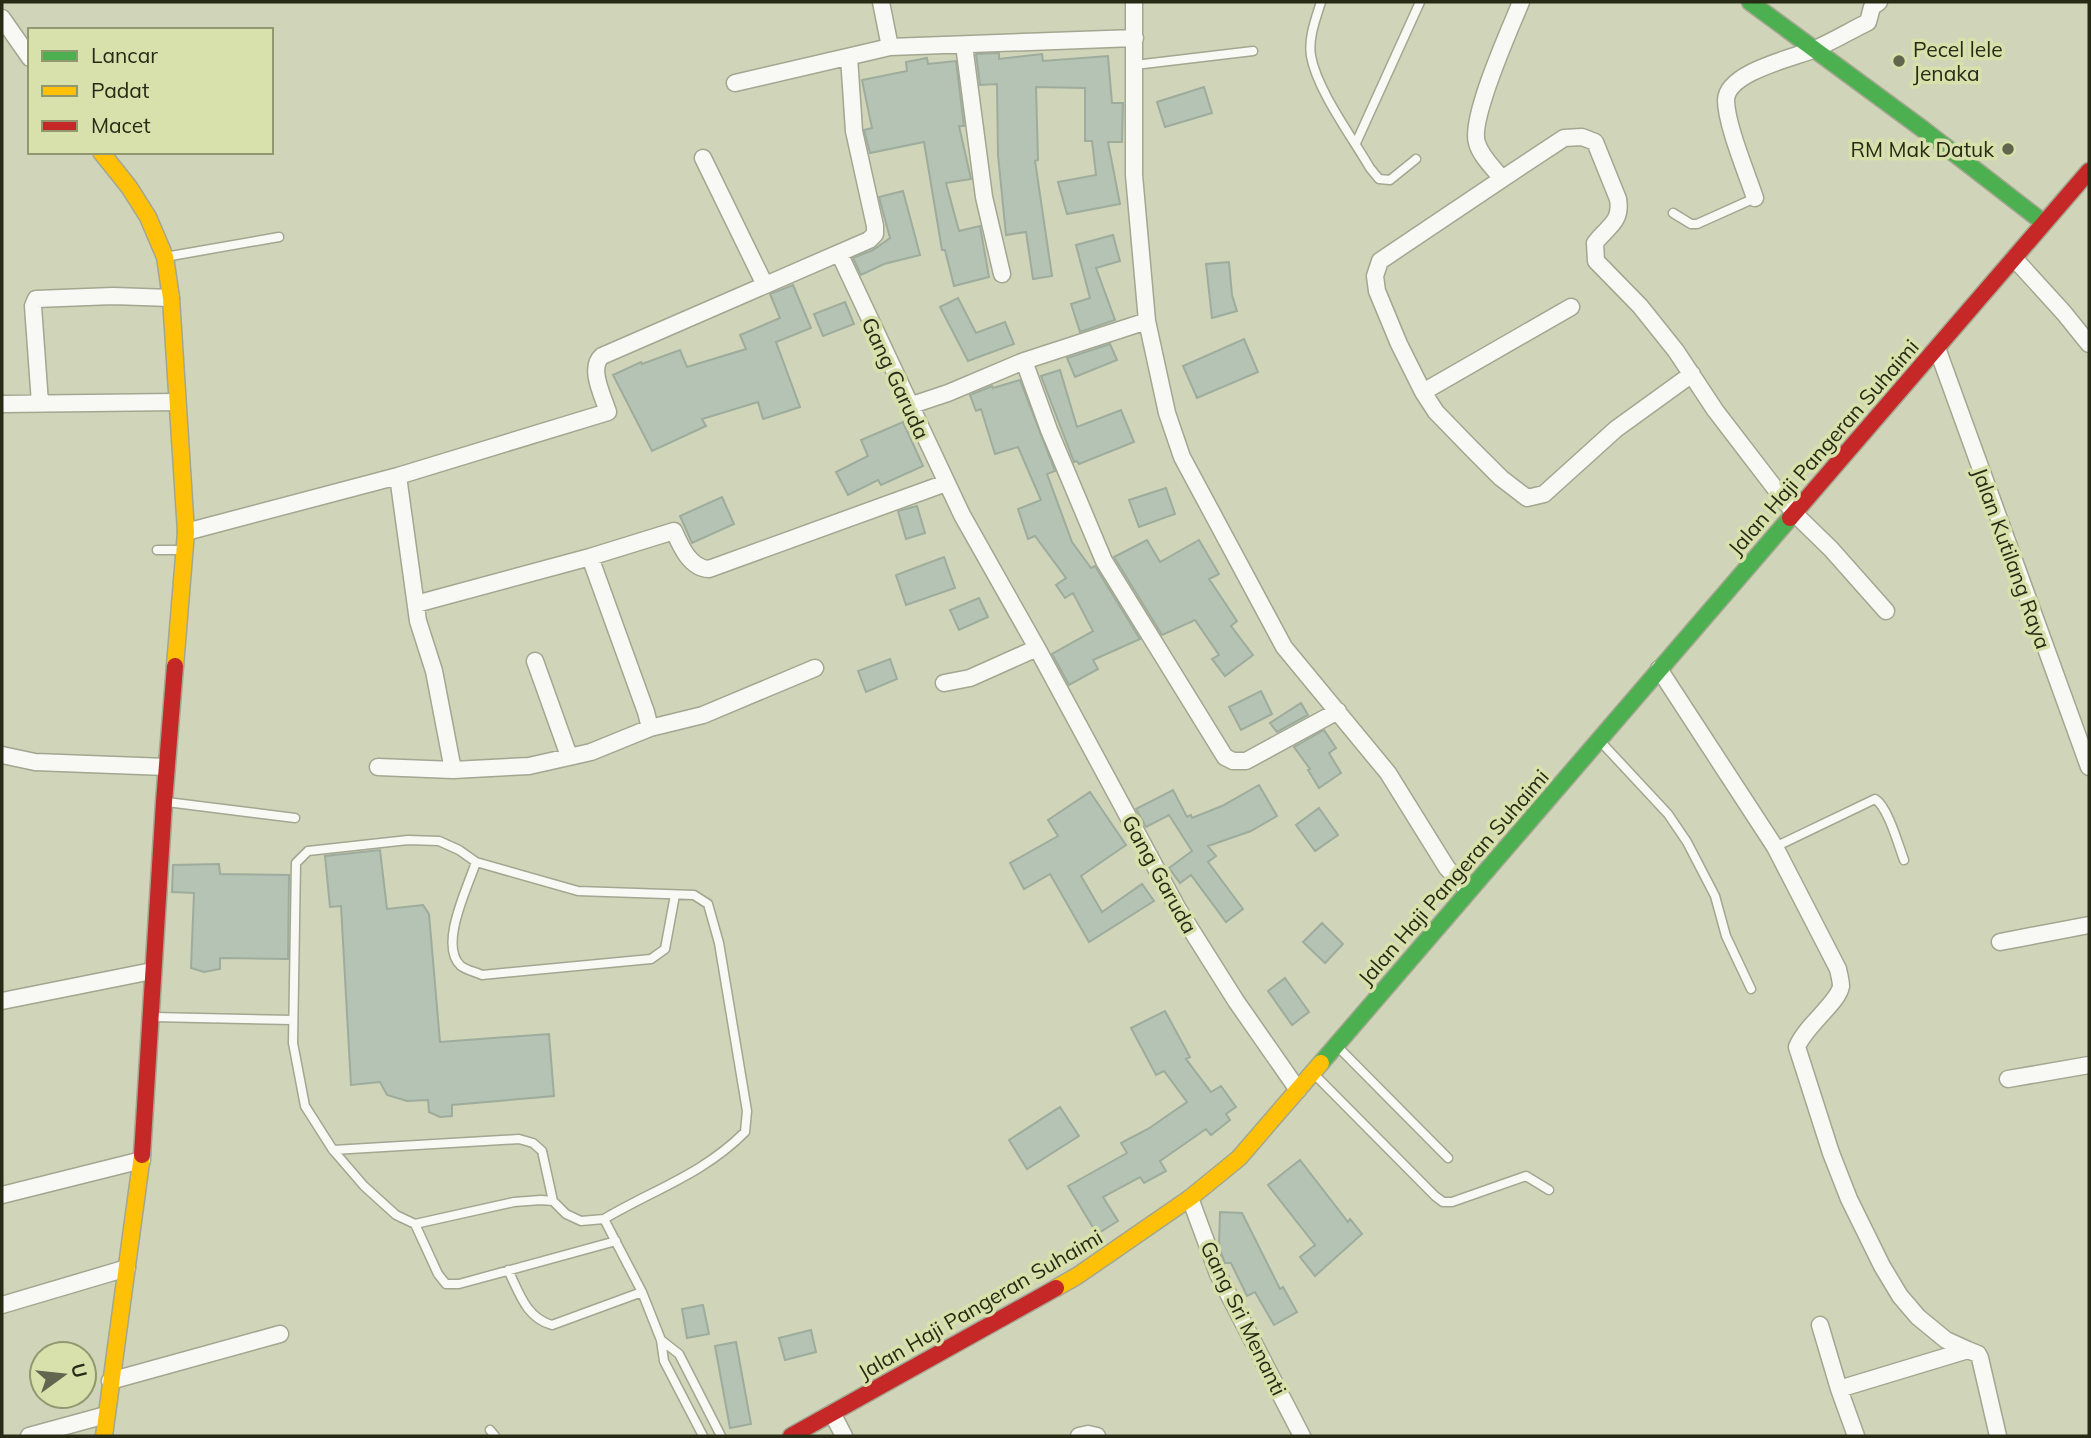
<svg xmlns="http://www.w3.org/2000/svg" width="2091" height="1438" font-family="Mulish,sans-serif">
  <style>
    .building { fill: #b4c3b3; stroke: #9dac9c; stroke-width: 2 }
    .lines { fill: none; stroke-linecap: round; stroke-linejoin: round }
    .lane-casing { stroke: #a3a690; stroke-width: 11 }
    .street-casing { stroke: #a3a690; stroke-width: 19 }
    .fast-casing { stroke: #a3a690; stroke-width: 19 }
    .slow-casing { stroke: #a3a690; stroke-width: 19 }
    .jam-casing { stroke: #a3a690; stroke-width: 19 }
    .lane { stroke: #f8f9f4; stroke-width: 8 }
    .street { stroke: #f8f9f4; stroke-width: 16 }
    .fast { stroke: #4caf50; stroke-width: 16 }
    .slow { stroke: #ffc107; stroke-width: 16 }
    .jam { stroke: #c62828; stroke-width: 16 }
    .poi-dot { fill: #62664e; stroke: #d8e1ab; stroke-width: 2.5 }
    .labels { text-anchor: middle; dominant-baseline: central; stroke-width: 7; stroke-linejoin: round; paint-order: stroke }
    .poi-label { font-size: 21px; fill: #272a15; stroke: #d8e1ab; text-anchor: start }
    .street-label { font-size: 21px; fill: #272a15; stroke: #d8e1ab }
  </style>
  <rect width="100%" height="100%" fill="#d0d4b8"/>
  <path class="building" d="M999 53V59L1042 54 1043 61 1108 56 1112 103H1123L1122 142H1108L1120 204 1067 214 1058 182 1096 175 1092 141H1085V88L1036 87 1038 160 1035 161 1052 276 1033 279 1026 232 1006 235 998 155 997 84 980 85 976 54Z
    M927 58 928 64 956 61 964 126H959L971 179 946 183 959 231 980 226 989 277 954 286 945 250H942L924 142 870 153 864 130 872 128 862 80 907 71 906 62Z
    M1204 87 1212 113 1165 127 1157 102Z
    M903 191 920 255 884 264 861 275 853 258 873 250 890 238 879 197Z
    M1113 235 1120 261 1096 268 1115 320 1080 332 1071 304 1090 298 1076 245Z
    M1229 262 1232 295 1237 311 1212 318 1206 264Z
    M793 285 811 328 776 342 800 407 763 419 758 402 702 419 706 426 652 451 613 375 641 362 642 364 680 350 687 367 746 349 740 335 780 318 770 294Z
    M958 298 976 333 1005 322 1014 344 968 361 940 307Z
    M845 302 854 324 823 336 814 314Z
    M1244 339 1258 372 1197 398 1183 366Z
    M1110 344 1117 360 1075 377 1067 358Z
    M1060 370 1077 427 1121 410 1134 442 1079 464 1077 461 1074 462 1041 376Z
    M1020 380 1055 471 1047 474 1072 542 1091 568 1095 566 1140 639 1093 660 1098 669 1069 685 1052 654 1093 631 1073 593 1065 598 1056 585 1066 578 1035 536 1028 539 1018 509 1041 500 1018 447 995 454 981 409 976 411 970 395 992 386 993 388Z
    M903 422 923 466 881 485 878 480 848 495 836 472 868 456 861 440Z
    M1166 488 1175 514 1139 527 1129 500Z
    M722 497 734 524 692 543 680 516Z
    M917 506 925 533 906 539 898 511Z
    M1147 540 1160 562 1199 540 1219 574 1209 579 1237 621 1231 626 1253 655 1225 676 1212 659 1219 655 1195 620 1162 635 1114 557Z
    M944 557 955 588 906 605 896 575Z
    M979 598 988 617 959 630 950 610Z
    M890 659 897 679 866 692 858 671Z
    M1261 691 1272 714 1241 730 1229 707Z
    M1301 703 1308 715 1277 732 1270 723Z
    M1324 730 1336 748 1329 753 1341 773 1319 788 1308 770 1310 769 1294 747Z
    M1259 785 1277 816 1251 831 1208 846 1216 856 1208 862 1243 909 1226 922 1191 875 1180 883 1169 868 1192 851 1169 815 1146 827 1136 809 1173 790 1187 817 1191 815 1192 818 1222 806Z
    M1090 792 1126 845 1081 876 1102 912 1142 884 1154 901 1089 942 1050 874 1024 889 1010 863 1058 836 1048 820Z
    M1319 808 1338 835 1315 851 1296 825Z
    M380 850 387 909 423 905 429 914 440 1042 549 1034 554 1096 452 1105V1116L440 1117 429 1112 428 1100 407 1101 387 1095 380 1082 351 1085 341 906 330 907 325 856Z
    M219 864 220 874 289 875 288 959 220 958V969L204 972 191 968 194 893 172 892 173 865Z
    M1322 923 1343 944 1325 963 1303 942Z
    M1285 978 1309 1012 1292 1025 1268 991Z
    M1165 1011 1190 1057 1186 1059 1211 1092 1221 1086 1236 1107 1226 1114 1230 1120 1211 1135 1206 1129 1160 1161 1166 1171 1144 1183 1140 1177 1103 1197 1118 1221 1097 1234 1068 1186 1127 1153 1121 1143 1148 1129 1187 1102 1164 1071 1156 1075 1131 1028Z
    M1060 1107 1079 1136 1027 1169 1009 1140Z
    M1300 1160 1348 1222 1350 1219 1362 1234 1315 1276 1300 1257 1315 1245 1268 1185Z
    M1220 1212 1242 1213 1280 1289 1283 1287 1297 1312 1274 1325 1255 1292 1247 1296 1231 1263H1225L1219 1247Z
    M703 1305 709 1334 687 1338 682 1309Z
    M811 1330 816 1352 785 1360 779 1338Z
    M736 1342 751 1424 730 1428 715 1346Z"/>
  <g class="lines">
    <g class="lane-casing">
      <path id="lane" d="M1321 2C1316 18 1308 38 1311 56 1317 90 1352 137 1370 168L1379 179 1390 180 1416 159
        M1135 65 1253 51
        M1356 143 1420 2
        M1673 213 1691 224H1697L1755 198
        M165 257 279 237
        M157 550H183
        M1600 741 1668 814 1687 842 1715 896 1726 936 1751 989
        M167 802 295 818
        M1775 847 1875 799C1888 807 1898 844 1904 860
        M476 862C468 887 438 946 461 966 466 970 476 972 482 975L651 959 665 949 675 895
        M153 1017 293 1020
        M1339 1048 1448 1158
        M1315 1075 1435 1196 1443 1202H1452L1526 1176 1549 1190
        M333 1150 519 1139 533 1143 542 1151 553 1201
        M604 1219C655 1189 703 1174 745 1132L747 1111 719 943 708 904 694 895 578 891 476 862 459 850 439 841 408 840 308 851 296 863 293 1043 305 1106 333 1150 364 1186 396 1215 415 1224 514 1202 541 1200 553 1201 566 1214 581 1221 604 1219 642 1292 661 1340 664 1361 703 1436
        M415 1224 438 1274 446 1284H459L616 1241
        M508 1270C519 1292 526 1318 552 1325L642 1292
        M661 1340 679 1354 721 1436
        M490 1430 495 1436"/>
    </g>
    <g class="street-casing">
      <path id="street" d="M881 2 890 47 1135 38
        M1134 2V175L1147 321 1167 413 1182 457 1284 647 1388 773 1447 868 1468 890
        M1521 2C1510 29 1469 119 1477 143 1481 157 1494 168 1502 179L1380 261 1375 276 1377 291 1399 344 1423 392 1436 412 1471 448 1501 478 1527 498 1544 494 1616 429 1692 374
        M2 18 30 58
        M964 45 984 197 1002 274
        M735 83 890 47
        M703 158 765 285
        M1502 179 1564 138 1582 137 1595 142 1618 199C1622 222 1608 226 1595 243L1596 261 1640 306 1676 351 1715 410 1794 513 1831 549 1886 611
        M1755 198C1747 174 1726 124 1726 100 1727 72 1793 58 1815 49 1833 41 1850 31 1868 22L1872 7 1879 2
        M839 253 962 515 1037 648 1178 909 1236 1001 1298 1090
        M2014 258 2064 313 2089 344
        M1937 348 2089 767
        M1024 361 1049 430 1104 561 1225 757 1233 761H1246L1338 711
        M1423 392 1571 307
        M40 403 33 306 36 299 113 296 171 298
        M2 404 177 402
        M909 406 948 393 1024 361 1147 321
        M398 476 418 621 434 671 453 770 529 766 591 752 650 728 703 715 815 668
        M186 532 398 476 608 412C603 396 588 368 602 356L869 240 875 234V226L854 131 849 57
        M590 557 646 712 650 728
        M416 604 590 557 674 531C681 547 690 568 709 569L946 483
        M535 661 569 756
        M1659 669 1775 847 1838 969C1839 974 1841 981 1841 986 1839 1002 1805 1026 1797 1047L1831 1153 1849 1199 1882 1266 1900 1296 1918 1317 1946 1340 1968 1350
        M944 683 970 678 1037 648
        M2 755 35 762 166 767
        M378 767 453 770
        M2000 942 2089 925
        M2 1001 152 971
        M2008 1079 2089 1065
        M2 1195 142 1160
        M1190 1198 1218 1274 1302 1436
        M2 1305 127 1268
        M1820 1325 1839 1389 1856 1436
        M110 1381 280 1334
        M1839 1389 1968 1350 1978 1354 1980 1358 1998 1436
        M832 1413 844 1436
        M29 1436 106 1415
        M1079 1436 1088 1434 1097 1436"/>
    </g>
    <g class="fast-casing">
      <path id="fast" d="M1750 2 1924 130 2044 223
        M1321 1063 1790 518"/>
    </g>
    <g class="slow-casing">
      <path id="slow" d="M101 152 129 187 148 217 165 257 171 298 186 532 175 666
        M1056 1288 1077 1276 1190 1198 1239 1158 1321 1063
        M104 1436 142 1155"/>
    </g>
    <g class="jam-casing">
      <path id="jam" d="M1790 518 2089 171
        M142 1155 164 802 175 666
        M791 1436 1056 1288"/>
    </g>
    <use href="#lane" class="lane"/>
    <use href="#street" class="street"/>
    <use href="#fast" class="fast"/>
    <use href="#slow" class="slow"/>
    <use href="#jam" class="jam"/>
  </g>
  <g class="poi-dot">
    <circle cx="1899" cy="61" r="7"/>
    <circle cx="2008" cy="149" r="7"/>
  </g>
  <g class="labels">
    <g class="poi-label">
      <text x="1913" y="49">Pecel lele<tspan x="1913" dy="24">Jenaka</tspan></text>
      <text x="1994" y="149" text-anchor="end">RM Mak Datuk</text>
    </g>
    <g class="street-label">
      <text transform="translate(896 378) rotate(65)">Gang Garuda</text>
      <text transform="translate(1823 447) rotate(-49)">Jalan Haji Pangeran Suhaimi</text>
      <text transform="translate(2012 558) rotate(70)">Jalan Kutilang Raya</text>
      <text transform="translate(1160 874) rotate(61)">Gang Garuda</text>
      <text transform="translate(1453 877) rotate(-49)">Jalan Haji Pangeran Suhaimi</text>
      <text transform="translate(980 1304) rotate(-30)">Jalan Haji Pangeran Suhaimi</text>
      <text transform="translate(1244 1318) rotate(64)">Gang Sri Menanti</text>
    </g>
  </g>
  <rect width="2091" height="1438" fill="none" stroke="#272a15" stroke-width="7"/>
  <rect x="28" y="28" width="245" height="126" fill="#d8e1ab" stroke="#91986f" stroke-width="2"/>
  <rect x="42" y="51" width="35" height="10" fill="#4caf50" stroke="#91986f" stroke-width="2"/>
  <text x="91" y="63" font-size="21" fill="#272a15">Lancar</text>
  <rect x="42" y="86" width="35" height="10" fill="#ffc107" stroke="#91986f" stroke-width="2"/>
  <text x="91" y="98" font-size="21" fill="#272a15">Padat</text>
  <rect x="42" y="121" width="35" height="10" fill="#c62828" stroke="#91986f" stroke-width="2"/>
  <text x="91" y="133" font-size="21" fill="#272a15">Macet</text>
  <g transform="translate(63 1375) rotate(75)"><circle r="33" fill="#d8e1ab" stroke="#91986f" stroke-width="2"/>
  <path d="M0-5L12 26L0 18L-12 26Z" fill="#62664e"/>
  <text y="-10" font-size="19" font-weight="bold" text-anchor="middle" fill="#272a15">U</text>
  </g>
</svg>
